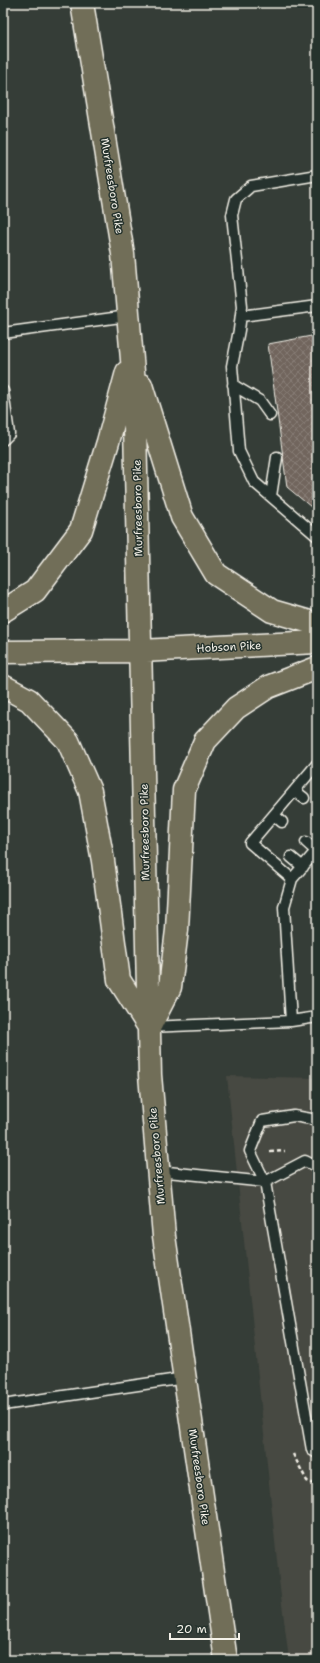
<svg xmlns="http://www.w3.org/2000/svg" width="320" height="1663" font-family="'Shantell Sans',sans-serif">
  <style>
    .built { fill: #474942 }
    .building { fill: url(#building-cross-hatch); stroke: #f4f1e8 }
    .lines { fill: none; stroke-linecap: round; stroke-linejoin: round }
    .lane-casing { stroke: #f4f1e8; stroke-width: 13 }
    .primary-casing { stroke: #f4f1e8; stroke-width: 25 }
    .path { stroke: #f4f1e8; stroke-width: 2.5; stroke-dasharray: 4 3; stroke-linecap: butt }
    .lane { stroke: #26332d; stroke-width: 10 }
    .primary { stroke: #716e59; stroke-width: 22 }
    .labels { text-anchor: middle; dominant-baseline: central; stroke-width: 3; stroke-linejoin: round; paint-order: stroke }
    .street-label { font-size: 11px; fill: #f4f1e8; stroke: #26332d }
  </style>
  <defs>
    <pattern id="building-cross-hatch" width="8" height="8" patternUnits="userSpaceOnUse"><rect width="8" height="8" fill="#71655d"/><path d="M0 0l8 8M0 8l8-8" fill="none" stroke="#867c74"/></pattern>
  </defs>
  <rect width="100%" height="100%" fill="#353d37"/>
  <filter id="ink" filterUnits="userSpaceOnUse"><feTurbulence type="fractalNoise" baseFrequency=".025" numOctaves="2"/><feDisplacementMap in="SourceGraphic" scale="8" xChannelSelector="R" yChannelSelector="G"/><feConvolveMatrix kernelMatrix="1 2 1 2 8 2 1 2 1" color-interpolation-filters="sRGB"/></filter>
  <g filter="url(#ink)">
    <path class="built" d="M227 1076 317 1078V1660H289L279 1580Z"/>
    <path class="building" d="M317 335V512L287 487 268 344Z"/>
    <g class="lines">
      <g class="lane-casing">
        <path id="lane" d="M317 175 251 186 236 199 232 215 242 306 239 330 232 366 239 451 254 482 317 536
          M241 316 317 306
          M3 333 128 316
          M233 385 260 401 270 415
          M3 391 9 434 3 440
          M271 496 277 457
          M295 791 304 798
          M274 815 282 822
          M306 842 316 851
          M291 857 303 867
          M292 879 250 843 317 764
          M291 1021 284 907 292 879 317 850
          M149 1027 291 1021 317 1017
          M317 1120 294 1116 262 1121 250 1151 265 1182 312 1450 317 1453
          M158 1171 265 1182 305 1161 317 1167
          M3 1405 185 1378"/>
      </g>
      <g class="primary-casing">
        <path id="primary" d="M82 3 123 254 134 383 150 1075 164 1236 226 1660
          M141 385 182 517 216 574 272 611 317 624
          M3 611 35 591 81 530 108 442 127 372
          M3 652 141 651 317 642
          M3 686 29 700 68 741 90 791 103 861 119 980 149 1027
          M150 1026 170 987 177 930 184 790 205 741 236 708 268 687 317 668"/>
      </g>
      <path class="path" d="M270 1152 285 1151
        M293 1454 307 1481 317 1485"/>
      <use href="#lane" class="lane"/>
      <use href="#primary" class="primary"/>
    </g>
  </g>
  <g class="labels">
    <g class="street-label">
      <text transform="translate(112 186) rotate(81)">Murfreesboro Pike</text>
      <text transform="translate(138 508) rotate(-91)">Murfreesboro Pike</text>
      <text transform="translate(229 647) rotate(-3)">Hobson Pike</text>
      <text transform="translate(145 832) rotate(-91)">Murfreesboro Pike</text>
      <text transform="translate(157 1156) rotate(-95)">Murfreesboro Pike</text>
      <text transform="translate(199 1477) rotate(82)">Murfreesboro Pike</text>
    </g>
  </g>
  <rect width="320" height="1663" fill="none" stroke="#26332d" stroke-width="16"/>
  <rect x="8" y="8" width="304" height="1647" fill="none" stroke="#f4f1e8" stroke-width="1.5" filter="url(#ink)"/>
  <path d="M170 1633v6h69v-6" fill="none" stroke="#f4f1e8" stroke-width="2"/>
  <text x="176" y="1633" font-size="12" fill="#f4f1e8" stroke="#26332d" stroke-width="3" paint-order="stroke">20 m</text>
</svg>
